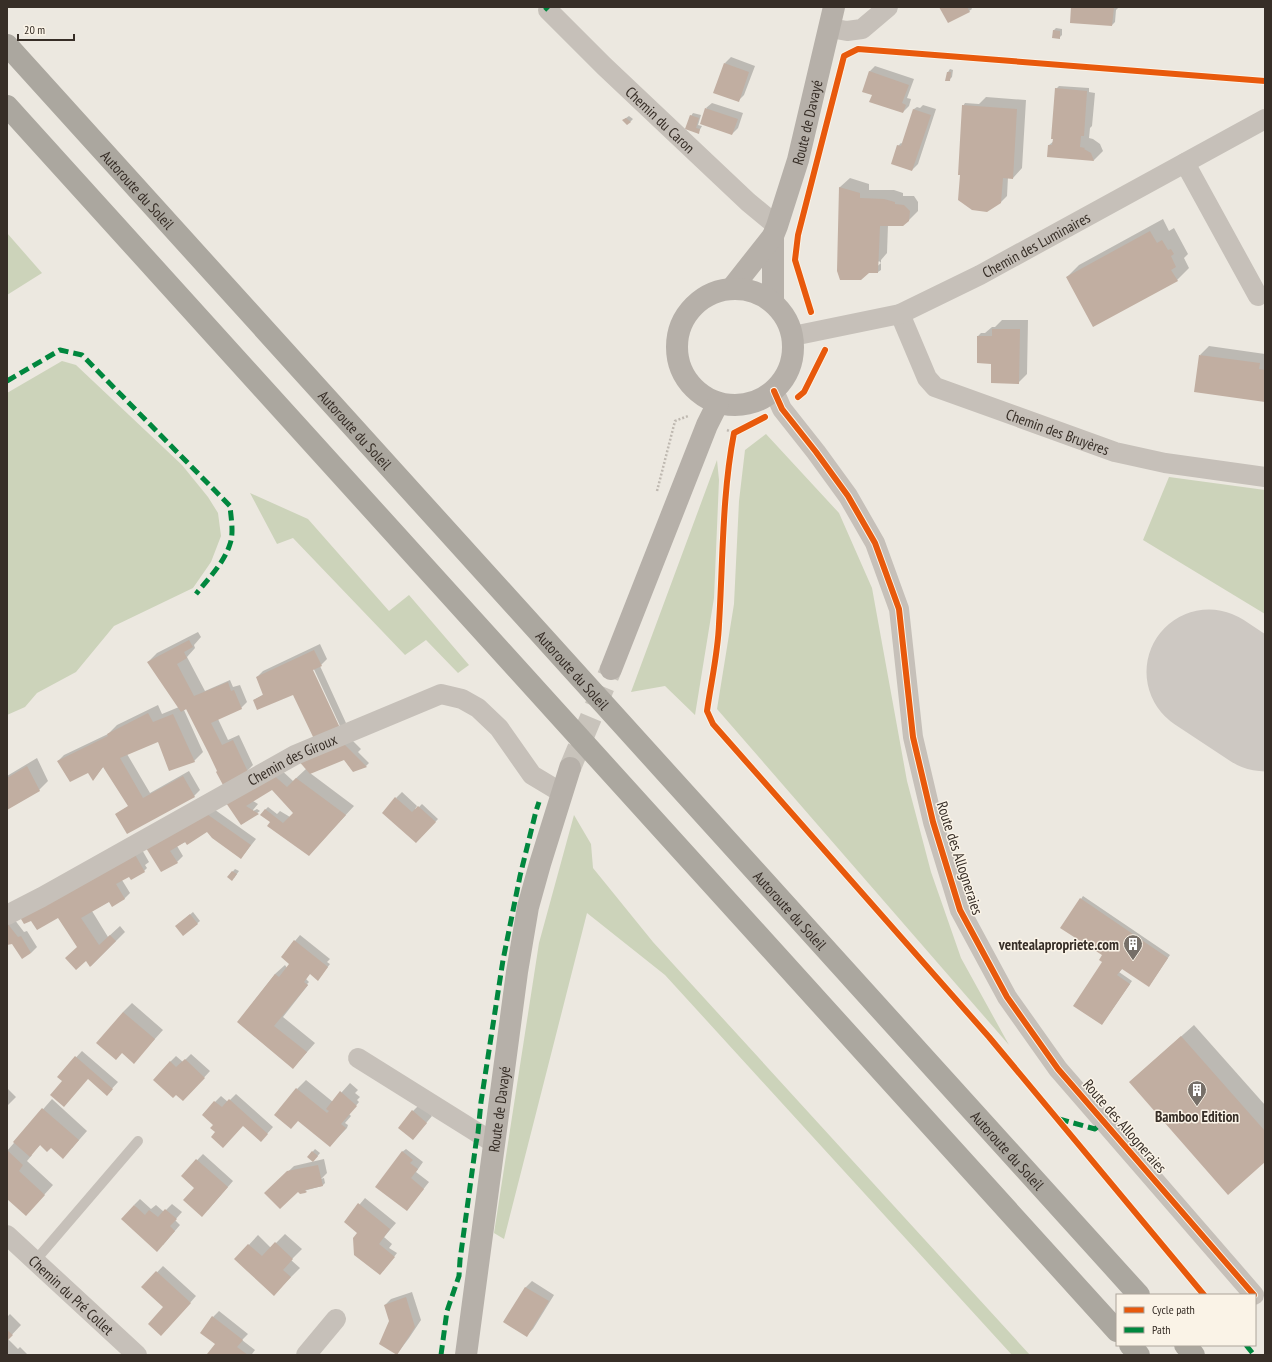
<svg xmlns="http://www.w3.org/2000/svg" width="1272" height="1362" font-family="'PT Sans Narrow',sans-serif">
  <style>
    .green { fill: #ccd3ba }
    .shadow { fill: #0003; fill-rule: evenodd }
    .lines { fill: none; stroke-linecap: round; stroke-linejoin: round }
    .runway { stroke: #cdc8c2; stroke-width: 125 }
    .building { fill: #c1aea1 }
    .secondary-tunnel { stroke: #c8c3bb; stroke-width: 22; stroke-dasharray: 22 11; stroke-linecap: butt }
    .path { stroke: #bfb9b1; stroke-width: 2.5; stroke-dasharray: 2 2; stroke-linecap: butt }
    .lane { stroke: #c6c0b9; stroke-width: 10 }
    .street { stroke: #c6c0b9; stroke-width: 20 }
    .secondary { stroke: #b6b0a9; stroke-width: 22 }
    .highway { stroke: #aba79f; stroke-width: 22 }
    .quiet { stroke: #00873e; stroke-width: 5; stroke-dasharray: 10 5; stroke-linecap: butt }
    .cycleway-casing { stroke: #faf3e7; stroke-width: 8 }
    .cycleway { stroke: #e8590c; stroke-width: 6 }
    .labels { text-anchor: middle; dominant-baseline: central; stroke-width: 3; stroke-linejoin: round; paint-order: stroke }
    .street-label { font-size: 15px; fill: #372e27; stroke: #faf3e7 }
    .poi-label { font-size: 15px; font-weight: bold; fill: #372e27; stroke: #faf3e7; text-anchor: end }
  </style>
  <rect width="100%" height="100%" fill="#ece8e0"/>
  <path class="green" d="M7 233 42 273 7 295Z
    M62 361 76 365 182 465 208 497 218 513 221 536 211 562 193 588 114 626 76 672 37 693 25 707 7 715V393Z
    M766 434 839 513 872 588 907 781 931 872 961 958 1009 1045 717 709 734 604 739 501 745 450Z
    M717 460 719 480 714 598 695 715 665 686 631 692Z
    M1169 477 1265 490V614L1143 540Z
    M250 493 308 519 389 611 409 595 469 665 458 673 426 640 405 655 293 538 277 544Z
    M574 815 591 844 593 868 653 942 1030 1355H1012L665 975 587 913 504 1239 494 1233 539 943Z"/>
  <path class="shadow" d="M940 7H971L972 9 969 11Z
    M1072 7H1119L1116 10 1115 22 1112 25Z
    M1056 28 1062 29V35L1059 38 1053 31Z
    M731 57 755 66 744 95 738 101 725 63Z
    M875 66 914 79 907 98 911 99 909 106 903 112 873 95 869 72Z
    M950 69 953 70 952 77 949 80 948 72Z
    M1059 86 1089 88V92L1095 93 1092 126 1090 128 1089 138 1093 139 1100 144 1103 151 1094 160 1048 156 1049 145 1054 141 1056 89Z
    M986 97 1026 100 1022 168 1013 178 1008 177 1007 196 1001 202 963 106 965 103 979 104Z
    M712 103 743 113 738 128 732 134 706 108Z
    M923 105 936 109 918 164 912 170 898 146 901 143 903 144 914 109 917 107 920 108Z
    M693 113 701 115 698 125 702 126 698 133 686 128 691 116Z
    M629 116 633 119 630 122 623 120Z
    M850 178 869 184V190H894L903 193V196H914L918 202V211L909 220 888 225 887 253 881 260V270L878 272H871L881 263 879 261 861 279 839 271 840 187Z
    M1163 219 1169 231 1174 228 1188 254 1184 258 1189 268 1177 280 1067 277 1079 265Z
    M1002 320H1028L1027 374 1018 383 992 363 978 362V336L981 333H985L992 327H995Z
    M1209 346 1265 354V401L1200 355Z
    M198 632 201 637 194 645 195 648 187 657 205 691 230 680 233 687 240 685 247 702 241 708 218 719 228 740 239 735 253 765 247 771H218L191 707 184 710 203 752 194 761 158 740 127 754 150 793 189 771 200 790 194 796 116 814 129 806 104 766 93 779 89 771 58 761 64 755 108 734 117 725 158 705 162 714 179 707 148 662 157 653Z
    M320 644 327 659 320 666 346 723 340 729 294 694 254 700 264 694 257 677 263 671ZM312 665 341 728H339L310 666Z
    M347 735 361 749 358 752 369 763 366 766 353 771 344 759 310 773 354 806 320 843 271 822 265 810 268 807 277 814 280 811 290 817 294 813 272 788 253 801 258 804 253 810V811L257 809 260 811 242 824 225 800 277 766 293 781 306 769Z
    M37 758 48 781 39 790 7 809V776Z
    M402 792 417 806 415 809 416 810 422 804 438 819 422 836 396 798Z
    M211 807 256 839 241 858 208 831 177 846 183 856 177 862 147 846Z
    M141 848 149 862 145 865 147 868 144 871 131 879 135 873 122 880 130 893 124 899 110 901 92 911 108 937 120 926 125 932 91 966 58 917Z
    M235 869 239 871 234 878 228 877Z
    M1083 896 1170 955 1151 983 1123 968 1119 972 1132 981 1102 1024 1103 955 1081 899Z
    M193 912 200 921 183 935 179 924Z
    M11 915 24 932 27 931 37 947 31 953 13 943 7 944V917Z
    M300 935 330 959 327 962 330 964 320 977 310 973 306 979 309 982 307 984 308 985 283 1017 315 1043 293 1068 238 1022 275 974 285 965 287 968 290 964 295 941Z
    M132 1003 163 1030 134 1062 122 1052 123 1012Z
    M1194 1025 1265 1105V1161L1130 1082Z
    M82 1051 118 1082 107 1094 88 1078 63 1081 58 1077Z
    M191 1054 210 1071 189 1094 170 1062 176 1056 183 1062Z
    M306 1080 333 1102 350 1083 358 1090 355 1093 360 1097 357 1100 359 1102 349 1114 351 1116 345 1123 348 1125 347 1128 330 1146 297 1089Z
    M7 1088 16 1097 7 1106Z
    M236 1094 273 1127 267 1134 244 1125 217 1132 215 1124 203 1114 221 1096 228 1102Z
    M52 1099 87 1131 72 1148 51 1147 41 1144 31 1154 32 1155 27 1161 53 1185 35 1205 7 1197V1151Z
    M419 1105 432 1116 413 1139V1111Z
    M315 1149 320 1153 316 1158 308 1157Z
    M406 1149 423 1162 416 1172 429 1182 407 1210 402 1152Z
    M203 1154 233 1181 208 1210 195 1188 182 1176Z
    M324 1159 327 1173 321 1179 324 1178 325 1183 322 1186 300 1192 272 1187 294 1166Z
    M365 1198 396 1223 384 1237 392 1244 389 1248 397 1253 383 1271 358 1232 345 1222Z
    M140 1199 151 1209 156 1205 164 1212 172 1204 182 1212 175 1220 180 1225 163 1245 134 1205Z
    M285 1234 302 1249 291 1260 300 1268 283 1285 236 1259 258 1235 271 1248Z
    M163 1266 196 1296 167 1329 165 1307 143 1287Z
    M532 1281 554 1295 533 1329 527 1335 505 1322 526 1287Z
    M412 1292 421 1320 409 1338 397 1354 390 1321 385 1305 391 1299Z
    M219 1311 248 1334 242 1340 255 1350 252 1354 253 1355H210L216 1344 213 1317Z
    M10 1314 21 1325 8 1339 18 1349 20 1347 28 1355H7V1317Z"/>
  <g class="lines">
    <path class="runway" d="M1209 672 1265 709"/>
  </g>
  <path class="building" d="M939 7H967L970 12 948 23Z
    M1071 7H1114L1112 26 1070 23Z
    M1053 30 1060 31V39L1052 38Z
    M724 63 749 72 739 102 713 93Z
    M869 71 909 85 902 103 906 105 903 113 869 102 872 95 862 92Z
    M947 72H951L950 81H945Z
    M1055 88 1087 91 1084 136H1081L1080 147 1085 148 1084 149 1091 153 1094 161 1047 157 1048 145H1052L1053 139H1051Z
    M962 105 1017 109 1013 179 1003 178 1001 203 987 212 972 210 958 200 960 175H958Z
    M705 108 738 119 732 135 700 124Z
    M913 109 931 115 912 171 891 164 897 145 901 146Z
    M690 115 699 118 696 128 700 129 699 134 685 129Z
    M626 118 631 122 627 125 622 120Z
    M839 187 860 193V198L884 199 895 202V204L904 205 910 211 909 221 903 226H880L878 273H869L861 280H840L837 271Z
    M1150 231 1157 243 1162 240 1168 250 1171 249 1174 254 1171 256 1176 267 1171 270 1178 281 1093 327 1066 277Z
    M992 329H1020L1019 384 991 383V364L977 363V336H992Z
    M1199 355 1260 363 1259 369 1265 370V402L1194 392Z
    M189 640 193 647 184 652 187 658 177 664 194 696 228 682 231 691 234 690 242 709 211 723 222 745 233 740 248 772 223 785 216 772 217 771 208 752 186 709 181 712 147 662Z
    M314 650 322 666 313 670 341 730 315 741 293 695 257 710 253 700 263 695 256 677Z
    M148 713 153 722 173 714 195 762 169 771 158 742 120 758 143 798 183 776 195 797 127 834 115 814 128 806 103 767 93 781 88 773 70 782 57 761 108 736 107 734Z
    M340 740 367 767 353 772 344 760 310 774 297 759Z
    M27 766 40 791 7 810V778Z
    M270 772 287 787 296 778 346 815 309 856 267 826 270 822 260 815 265 809 283 823 293 813 272 790 246 806 259 814 241 825 224 800Z
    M395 797 412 812 418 806 436 822 416 843 382 813Z
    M204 812 251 845 241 859 212 838 207 832 187 845 185 842 170 851 178 863 161 872 146 848Z
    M134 853 145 872 131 880 129 877 116 884 125 899 112 907 109 902 81 918 99 945 110 935 116 941 90 967 86 961 76 970 65 958 77 947 58 918 37 930 31 921 24 924 18 914Z
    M232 871 237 874 232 881 227 877Z
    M1080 898 1168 958 1149 987 1122 969 1117 975 1130 984 1102 1025 1073 1006 1102 962 1099 960 1102 955 1060 928Z
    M190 914 198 924 183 936 175 926Z
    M7 923 18 937 21 936 31 953 22 959 12 944 7 945Z
    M294 940 328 967 318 981 310 974 304 982 308 985 274 1026 307 1052 293 1069 237 1022 275 974 279 977 289 964 281 957Z
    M123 1012 155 1039 134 1064 122 1053 116 1060 96 1043Z
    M1181 1036 1265 1131V1162L1228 1195 1129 1082Z
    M75 1056 113 1089 107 1096 88 1079 64 1107 50 1095 62 1081 57 1077Z
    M185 1059 205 1078 183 1101 176 1095 173 1098 153 1080 170 1061 176 1067Z
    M296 1088 327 1113 329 1111 326 1109 340 1091 357 1106 341 1124 346 1128 330 1147 298 1121 291 1129 274 1115Z
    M229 1099 268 1134 261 1142 243 1126 223 1148 211 1137 215 1132 210 1128 213 1125 202 1115 214 1101 222 1107Z
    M42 1108 79 1140 63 1159 51 1148 47 1152 40 1145 30 1157 13 1142Z
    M412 1110 427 1123 413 1140 398 1128Z
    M7 1150 23 1165 19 1171 45 1195 26 1216 7 1199Z
    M312 1151 318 1156 313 1162 307 1157Z
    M402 1151 413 1160 410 1163 418 1169 411 1178 424 1189 407 1211 375 1187Z
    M196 1159 228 1187 202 1217 183 1200 194 1188 181 1176Z
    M318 1165 323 1186 305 1190 307 1192 305 1193 300 1194 298 1192 280 1209 264 1193 287 1171Z
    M358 1203 390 1229 379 1244 395 1257 380 1275 354 1255 353 1238 357 1233 344 1222Z
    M134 1205 145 1215 149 1210 158 1217 165 1209 177 1219 170 1226 175 1231 157 1252 121 1219Z
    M275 1242 293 1259 283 1270 291 1277 274 1296 234 1259 248 1244 262 1256Z
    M156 1271 191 1303 161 1336 148 1324 163 1307 141 1287Z
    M525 1287 549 1301 527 1337 503 1322Z
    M406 1297 415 1327 397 1355 379 1344 389 1321 384 1305Z
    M212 1316 243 1340 237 1347 248 1355H209L207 1354 215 1344 200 1333Z
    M7 1330 13 1335 7 1341Z"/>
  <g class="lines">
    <path class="secondary-tunnel" d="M570 768 611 669"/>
    <path class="path" d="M727 430 734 433
      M657 491 675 421 688 416"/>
    <path class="lane" d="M35 1261 138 1141"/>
    <g class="street">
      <path id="s1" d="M548 10 604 66 748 202 777 226"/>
      <path d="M830 28 847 31 862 29 888 7"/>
      <path d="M1185 163 1258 296"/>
      <path id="s2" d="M900 314 927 378 935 387 1115 452 1165 463 1265 477"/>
      <path id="s3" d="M793 336 900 314 980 275 1265 119"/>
      <path d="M774 391 782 409 816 452 848 496 875 543 899 609 913 737 933 822 960 910 1007 997 1058 1069 1254 1295"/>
      <path id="s4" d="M7 915 42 897 295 755 441 694 462 699 478 708 499 728 532 775 562 793"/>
      <path d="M358 1058 494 1143"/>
      <path id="s5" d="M7 1235 137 1355"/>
      <path d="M306 1355 336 1319"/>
    </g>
    <g class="secondary">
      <path d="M773 236V302"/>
      <path id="s6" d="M732 288 773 236 777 226 798 160 834 7"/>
      <circle cx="735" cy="347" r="58"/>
      <path d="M611 669 707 425 718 403"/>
      <path id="s7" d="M466 1355 517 972 528 907 540 864 570 768"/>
    </g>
    <g class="highway">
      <path id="s8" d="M7 45 1139 1295"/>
      <path d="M7 106 1117 1331"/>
      <path d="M1130 1345 1139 1355"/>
      <path d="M1185 1345 1194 1355"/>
    </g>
    <path class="quiet" d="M545 7 548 10
      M7 381 60 350 82 355 230 506C231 518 234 533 230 544 224 563 208 579 196 594
      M1059 1119 1095 1129 1104 1121
      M1246 1345 1254 1355
      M441 1355 447 1311 459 1276 460 1260 476 1143 478 1133 481 1102 503 960 520 876 536 811 539 802"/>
    <g class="cycleway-casing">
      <path id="cycleway" d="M811 312 795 260 798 235 844 56 858 49 1265 81
        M774 391 782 409 816 452 848 496 875 543 899 609 913 737 933 822 960 910 1007 997 1058 1069 1254 1295
        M798 397 804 392 825 350
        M765 417 734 433C722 495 723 560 719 624 718 653 711 682 707 711L713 724 989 1037 1204 1295"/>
    </g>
    <use href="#cycleway" class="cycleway"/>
  </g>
  <defs>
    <g id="building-pin" transform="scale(1)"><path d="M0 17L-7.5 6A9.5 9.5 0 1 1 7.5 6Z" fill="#766f68" stroke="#faf3e7"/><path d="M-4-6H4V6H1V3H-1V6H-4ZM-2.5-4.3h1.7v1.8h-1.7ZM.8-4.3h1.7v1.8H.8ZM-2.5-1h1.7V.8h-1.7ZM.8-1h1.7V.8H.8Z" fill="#fff"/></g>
  </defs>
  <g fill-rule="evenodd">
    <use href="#building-pin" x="1133" y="944"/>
    <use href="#building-pin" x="1197" y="1090"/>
  </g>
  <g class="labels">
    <g class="street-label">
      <text stroke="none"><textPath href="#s1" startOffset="157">Chemin du Caron</textPath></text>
      <text stroke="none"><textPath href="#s6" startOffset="185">Route de Davayé</textPath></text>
      <text stroke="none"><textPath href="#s8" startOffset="195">Autoroute du Soleil</textPath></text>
      <text stroke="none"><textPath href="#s3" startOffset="262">Chemin des Luminaires</textPath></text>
      <text stroke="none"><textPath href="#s8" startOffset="519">Autoroute du Soleil</textPath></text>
      <text stroke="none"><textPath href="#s2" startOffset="212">Chemin des Bruyères</textPath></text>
      <text stroke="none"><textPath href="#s8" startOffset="843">Autoroute du Soleil</textPath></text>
      <text stroke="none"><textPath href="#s4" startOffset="325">Chemin des Giroux</textPath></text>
      <text transform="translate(960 858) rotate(72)">Route des Allogneraies</text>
      <text stroke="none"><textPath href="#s8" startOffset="1167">Autoroute du Soleil</textPath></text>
      <text stroke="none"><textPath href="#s7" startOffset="248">Route de Davayé</textPath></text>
      <text transform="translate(1125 1126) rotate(49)">Route des Allogneraies</text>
      <text stroke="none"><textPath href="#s8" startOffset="1491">Autoroute du Soleil</textPath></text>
      <text stroke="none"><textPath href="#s5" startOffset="88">Chemin du Pré Collet</textPath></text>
    </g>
    <g class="poi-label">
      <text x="1119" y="944">ventealapropriete.com</text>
      <text x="1197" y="1116" text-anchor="middle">Bamboo Edition</text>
    </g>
  </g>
  <rect width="1272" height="1362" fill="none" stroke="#372e27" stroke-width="16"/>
  <rect x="1116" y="1294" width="140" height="52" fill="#faf3e7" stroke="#aca49a"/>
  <rect x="1124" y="1307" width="20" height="6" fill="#e8590c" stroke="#aca49a"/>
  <text x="1152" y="1314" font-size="12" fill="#372e27">Cycle path</text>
  <rect x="1124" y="1327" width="20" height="6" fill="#00873e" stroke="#aca49a"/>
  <text x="1152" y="1334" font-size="12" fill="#372e27">Path</text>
  <path d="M18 34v6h56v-6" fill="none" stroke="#372e27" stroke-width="2"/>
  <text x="24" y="34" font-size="12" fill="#372e27" stroke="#faf3e7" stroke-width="3" paint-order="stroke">20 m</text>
</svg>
